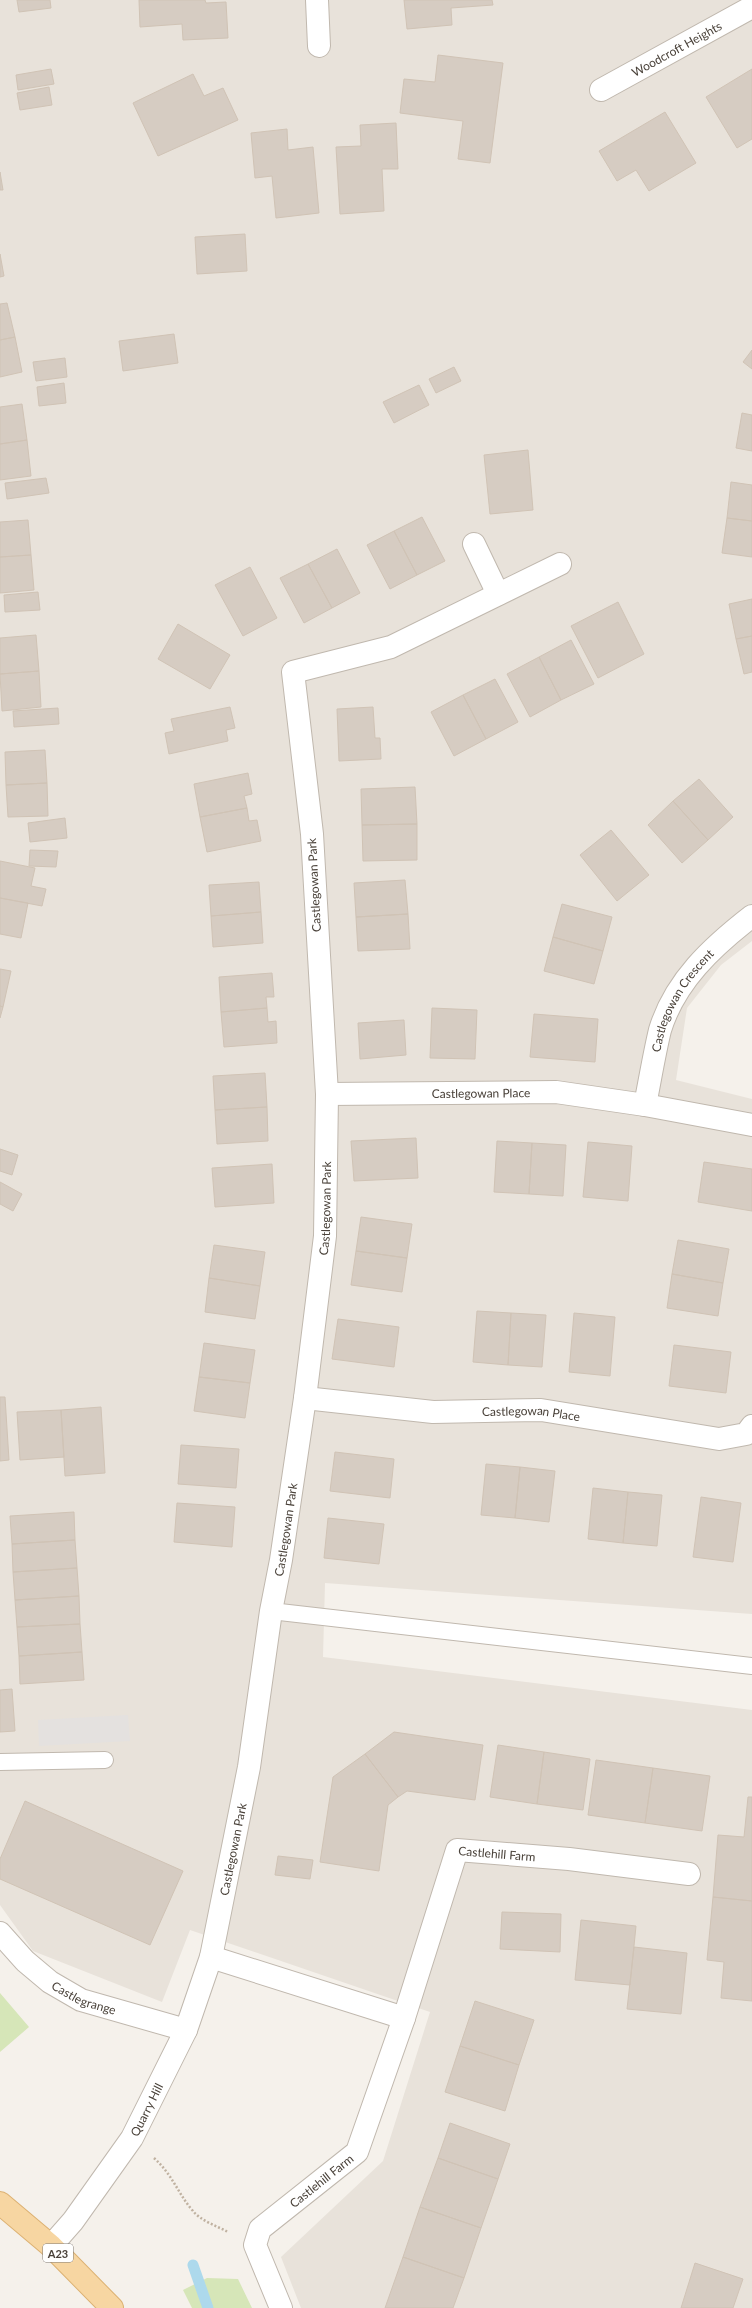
<svg xmlns="http://www.w3.org/2000/svg" width="752" height="2308" font-family="Lato,sans-serif">
  <style>
    .residential { fill: #e8e2da }
    .green { fill: #d6e6b8 }
    .parking { fill: #e4e1df }
    .lines { fill: none; stroke-linecap: round; stroke-linejoin: round }
    .stream { stroke: #add9ec; stroke-width: 11 }
    .building { fill: #d6ccc2; stroke: #d0c3b5 }
    .service-casing { stroke: #c0b8ae; stroke-width: 18 }
    .minor-casing { stroke: #c0b8ae; stroke-width: 24 }
    .primary-casing { stroke: #dcb172; stroke-width: 24 }
    .path { stroke: #c0b2a1; stroke-width: 2.5; stroke-dasharray: 2 2; stroke-linecap: butt }
    .service { stroke: #fff; stroke-width: 16 }
    .minor { stroke: #fff; stroke-width: 22 }
    .primary { stroke: #f7d6a2; stroke-width: 22 }
    .labels { text-anchor: middle; dominant-baseline: central; stroke-width: 3.5; stroke-linejoin: round; paint-order: stroke }
    .shield { fill: #fff; stroke: #807a74; stroke-width: 1 }
    .shield-label { font-size: 11px; font-weight: bold; fill: #494139 }
    .street-label { font-size: 12px; fill: #494139; stroke: #fff }
  </style>
  <rect width="100%" height="100%" fill="#f5f1eb"/>
  <path class="residential" d="M0 0H752V941L721 965 687 1008 676 1080 752 1099V1614L325 1583 323 1657 752 1710V2308H301L281 2257 383 2161 430 2012 190 1930 162 2002 33 1951 0 1905Z"/>
  <path class="green" d="M0 1993 29 2027 0 2052Z
    M207 2278 238 2279 252 2308H192L183 2290Z"/>
  <path class="parking" d="M128 1715 130 1741 39 1746 38 1720Z"/>
  <g class="lines">
    <path class="stream" d="M193 2265 208 2308"/>
  </g>
  <path class="building" d="M17 0H50L51 8 19 12Z
    M139 0H205L206 3 226 2 228 38 183 40 182 24 140 27Z
    M404 0H492L493 5 451 8 452 25 407 29Z
    M438 55 503 63 490 163 458 159 463 121 400 113 404 79 435 82Z
    M51 69 54 84 18 90 16 75Z
    M752 69V139L737 148 706 97Z
    M193 74 204 96 223 88 238 120 158 156 133 103Z
    M49 87 52 105 20 110 17 93Z
    M665 112 696 163 649 191 636 170 617 181 599 151Z
    M396 123 398 169H382L384 211 340 214 336 147 361 146 360 125Z
    M287 129 288 150 313 147 319 213 276 218 272 176 255 178 251 133Z
    M0 172 3 190H0Z
    M245 234 247 271 197 274 195 237Z
    M0 254 4 276 0 277Z
    M7 303 15 337 0 340V304Z
    M174 334 178 363 123 371 119 341Z
    M15 337 22 372 0 377V340Z
    M752 350V369L743 362Z
    M65 358 67 377 36 381 33 362Z
    M454 367 461 381 436 393 429 379Z
    M64 383 66 403 39 406 37 387Z
    M419 385 429 405 394 423 383 402Z
    M22 404 27 440 0 444V407Z
    M742 413 752 415V451L736 448Z
    M27 440 31 476 0 480V444Z
    M528 450 533 510 490 514 484 455Z
    M46 478 49 493 7 499 5 483Z
    M731 482 752 485V521L727 518Z
    M422 517 445 561 417 575 394 531Z
    M727 518 752 521V557L722 553Z
    M28 520 31 555 0 557V522Z
    M394 531 417 575 390 589 367 545Z
    M337 549 360 593 332 608 308 564Z
    M31 555 34 590 0 593V557Z
    M308 564 332 608 304 623 280 578Z
    M250 567 277 618 243 636 215 585Z
    M38 592 40 610 5 612 4 595Z
    M752 599V636L736 639 729 604Z
    M618 602 644 654 598 678 571 626Z
    M178 624 230 655 210 689 158 659Z
    M36 635 39 671 0 674V638Z
    M752 636V672L744 674 736 639Z
    M571 640 594 684 561 700 539 657Z
    M539 657 561 700 530 717 507 674Z
    M39 671 41 707 2 711 0 674Z
    M495 679 518 722 486 739 463 695Z
    M463 695 486 739 454 756 431 712Z
    M230 707 235 728 226 730 228 741 169 754 165 733 174 731 171 719Z
    M373 707 375 738H380L381 759 339 761 337 709Z
    M58 708 59 724 14 727 13 711Z
    M45 750 47 783 6 785 5 752Z
    M248 773 252 794 244 796 247 808 200 817 194 784Z
    M699 779 733 817 708 840 673 801Z
    M47 783 48 816 8 817 6 785Z
    M415 787 417 824 362 825 361 789Z
    M673 801 708 840 682 863 648 825Z
    M247 808 249 821 257 820 261 841 207 852 200 817Z
    M65 818 67 838 30 842 28 823Z
    M417 824V860L363 861 362 825Z
    M611 830 649 875 617 901 580 855Z
    M30 850 58 851 56 867 29 866Z
    M0 861 35 868 31 886 46 889 42 906 0 898Z
    M405 880 408 914 356 917 354 883Z
    M259 882 261 912 211 916 209 885Z
    M0 898 28 903 21 938 0 934Z
    M562 904 612 917 603 951 553 937Z
    M261 912 263 943 213 947 211 916Z
    M408 914 410 949 358 951 356 917Z
    M553 937 603 951 594 984 544 971Z
    M0 969 11 971 3 1007 0 1006Z
    M272 973 274 997H266L267 1008 221 1012 219 977Z
    M0 1006 3 1007 0 1018Z
    M267 1008 268 1022 276 1021 277 1043 224 1047 221 1012Z
    M432 1008 477 1010 475 1059 430 1058Z
    M534 1014 598 1019 595 1062 530 1057Z
    M404 1020 406 1055 360 1059 358 1023Z
    M265 1073 267 1107 215 1110 213 1076Z
    M267 1107 268 1141 217 1144 215 1110Z
    M416 1138 418 1178 354 1181 351 1141Z
    M497 1141 532 1143 529 1194 494 1192Z
    M588 1142 632 1146 628 1201 583 1197Z
    M532 1143 566 1145 563 1196 529 1194Z
    M0 1149 18 1155 12 1175 0 1171Z
    M704 1162 752 1169V1211L698 1202Z
    M272 1164 274 1203 215 1207 212 1168Z
    M0 1182 22 1194 13 1211 0 1204Z
    M361 1217 412 1224 407 1258 356 1251Z
    M678 1240 729 1249 723 1283 672 1274Z
    M214 1245 265 1252 260 1286 209 1278Z
    M356 1251 407 1258 402 1292 351 1285Z
    M672 1274 723 1283 718 1316 667 1308Z
    M209 1278 260 1286 255 1319 205 1312Z
    M477 1311 511 1313 508 1365 473 1362Z
    M511 1313 546 1315 542 1367 508 1365Z
    M574 1313 615 1317 610 1376 569 1372Z
    M338 1319 399 1327 394 1367 332 1359Z
    M204 1343 255 1350 250 1383 199 1377Z
    M674 1345 731 1352 726 1393 669 1386Z
    M199 1377 250 1383 245 1418 194 1411Z
    M0 1397H5L9 1460 0 1461Z
    M101 1407 105 1473 65 1476 61 1410Z
    M61 1410 64 1457 20 1460 17 1412Z
    M181 1445 239 1449 236 1488 178 1484Z
    M335 1452 394 1459 390 1498 330 1491Z
    M486 1464 520 1467 515 1518 481 1515Z
    M520 1467 555 1471 549 1522 515 1518Z
    M593 1488 628 1492 623 1543 588 1539Z
    M628 1492 662 1495 657 1546 623 1543Z
    M701 1497 741 1503 733 1562 693 1557Z
    M177 1503 235 1507 232 1547 174 1542Z
    M74 1512 75 1540 12 1544 10 1516Z
    M328 1518 384 1524 379 1564 324 1558Z
    M75 1540 77 1568 13 1572 12 1544Z
    M77 1568 79 1596 15 1600 13 1572Z
    M79 1596 80 1624 17 1627 15 1600Z
    M80 1624 82 1652 19 1656 17 1627Z
    M82 1652 84 1680 20 1684 19 1656Z
    M12 1689 15 1731 0 1732V1690Z
    M394 1732 483 1745 475 1800 407 1791 398 1797 365 1754Z
    M498 1745 544 1752 537 1804 490 1797Z
    M544 1752 590 1759 583 1810 537 1804Z
    M365 1754 398 1797 388 1805 379 1871 320 1862 333 1777Z
    M596 1760 653 1768 645 1823 588 1815Z
    M653 1768 710 1776 702 1831 645 1823Z
    M748 1797H752V1901L713 1897 718 1835 744 1837Z
    M25 1801 183 1871 150 1945 0 1879V1859Z
    M278 1856 313 1860 310 1879 275 1875Z
    M713 1897 752 1901V2001L721 1998 724 1962 707 1960Z
    M502 1912 561 1914 560 1952 500 1949Z
    M581 1920 636 1926 630 1985 575 1980Z
    M634 1947 687 1953 681 2014 627 2009Z
    M475 2001 534 2020 519 2065 460 2046Z
    M460 2046 519 2065 505 2111 445 2092Z
    M450 2123 510 2144 498 2179 438 2158Z
    M438 2158 498 2179 481 2228 420 2207Z
    M420 2207 481 2228 464 2278 403 2257Z
    M403 2257 464 2278 453 2308H385Z
    M695 2263 743 2279 733 2308H681Z"/>
  <g class="lines">
    <g class="service-casing">
      <path id="service" d="M271 1611 752 1666
        M0 1762 105 1760"/>
    </g>
    <g class="minor-casing">
      <g id="minor">
        <path d="M317 0 319 46"/>
        <path id="s1" d="M601 90 752 7"/>
        <path d="M474 544 498 594"/>
        <path id="s2" d="M327 1094 556 1092 645 1105 752 1125"/>
        <path id="s3" d="M645 1105C650 1080 654 1055 660 1030 675 981 712 947 752 916"/>
        <path id="s4" d="M305 1398 433 1412 541 1410 719 1439 746 1434 752 1426"/>
        <path id="s5" d="M0 1933 25 1961 50 1982 81 2000 186 2030"/>
        <path d="M211 1957 404 2018"/>
        <path id="s6" d="M51 2246 73 2221 132 2138 186 2030 211 1957 249 1767 271 1611 281 1560 305 1398 325 1236 327 1094 312 834 293 672 391 647 560 564"/>
        <path id="s7" d="M281 2308 255 2245 260 2229 357 2152 404 2018 457 1850 569 1859 689 1874"/>
      </g>
    </g>
    <g class="primary-casing">
      <path id="primary" d="M0 2203 51 2246 112 2308"/>
    </g>
    <path class="path" d="M154 2158C173 2175 178 2194 193 2211 201 2221 217 2226 228 2232"/>
    <use href="#service" class="service"/>
    <use href="#minor" class="minor"/>
    <use href="#primary" class="primary"/>
  </g>
  <g class="labels">
    <rect class="shield" x="43" y="2244" width="30" height="18" rx="3"/>
    <g class="shield-label">
      <text x="58" y="2253">A23</text>
    </g>
    <g class="street-label">
      <text stroke="none"><textPath href="#s1" startOffset="86">Woodcroft Heights</textPath></text>
      <text transform="translate(314 885) rotate(-93)">Castlegowan Park</text>
      <text stroke="none"><textPath href="#s3" startOffset="113">Castlegowan Crescent</textPath></text>
      <text stroke="none"><textPath href="#s2" startOffset="154">Castlegowan Place</textPath></text>
      <text stroke="none"><textPath href="#s6" startOffset="1091">Castlegowan Park</textPath></text>
      <text stroke="none"><textPath href="#s4" startOffset="227">Castlegowan Place</textPath></text>
      <text stroke="none"><textPath href="#s6" startOffset="767">Castlegowan Park</textPath></text>
      <text stroke="none"><textPath href="#s6" startOffset="443">Castlegowan Park</textPath></text>
      <text stroke="none"><textPath href="#s7" startOffset="567">Castlehill Farm</textPath></text>
      <text stroke="none"><textPath href="#s5" startOffset="108">Castlegrange</textPath></text>
      <text stroke="none"><textPath href="#s6" startOffset="167">Quarry Hill</textPath></text>
      <text stroke="none"><textPath href="#s7" startOffset="163">Castlehill Farm</textPath></text>
    </g>
  </g>
</svg>
